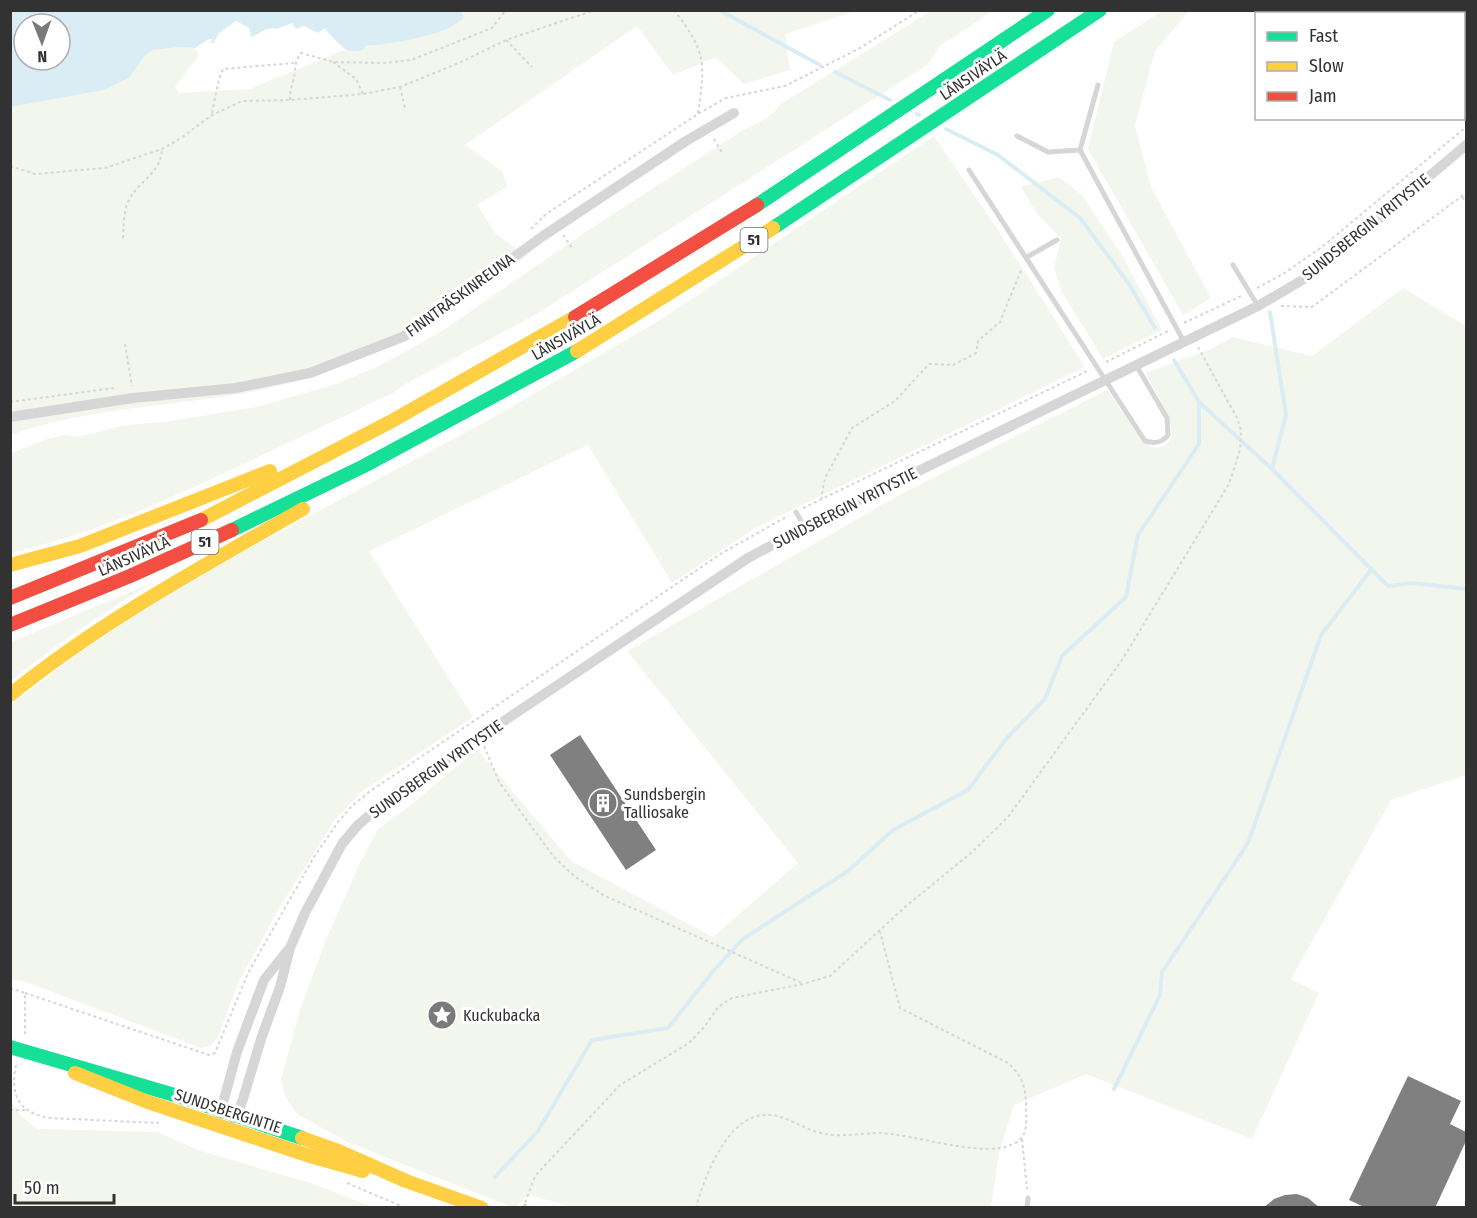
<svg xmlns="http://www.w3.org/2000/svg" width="1477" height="1218" font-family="'Fira Sans Condensed',sans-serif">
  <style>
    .green { fill: #f3f6ed }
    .water { fill: #daedf4; fill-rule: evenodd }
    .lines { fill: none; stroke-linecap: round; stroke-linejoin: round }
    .stream { stroke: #daedf4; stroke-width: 4 }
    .building { fill: #808080 }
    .path { stroke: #d6d6d6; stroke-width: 2; stroke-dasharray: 3 3; stroke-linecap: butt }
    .lane { stroke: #d6d6d6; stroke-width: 5 }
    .street { stroke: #d6d6d6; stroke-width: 10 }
    .fast { stroke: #16e098; stroke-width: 14 }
    .slow { stroke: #ffcf43; stroke-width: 14 }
    .jam { stroke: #f24e42; stroke-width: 14 }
    .labels { text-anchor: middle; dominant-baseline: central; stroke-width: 6; stroke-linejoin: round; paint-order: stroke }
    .shield { fill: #fff; stroke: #707070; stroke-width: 1.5 }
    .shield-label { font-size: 15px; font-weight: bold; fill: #323232 }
    .street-label { font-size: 16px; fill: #323232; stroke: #fff }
    .poi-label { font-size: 16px; fill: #323232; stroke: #fff; text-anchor: start }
  </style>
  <rect width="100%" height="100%" fill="#fff"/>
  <path class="green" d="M461 11H856L785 34 790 70 744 84 716 57 673 75 637 26 465 145 502 171 508 186 477 205 496 234 527 256C443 313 363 370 261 390 178 407 91 406 11 435V107L104 90 129 78 144 57 153 50 180 47 195 48 199 55 175 87 179 93 250 89 344 50 350 51C376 43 449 36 464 17Z
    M931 11H993L941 45 927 65 535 315 402 386 395 392C342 417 290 442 237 467 164 501 90 535 11 553V453L50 438 65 435 78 437 125 425 166 422 256 407 336 384 372 369 407 351 442 331 590 229 743 130C759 124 771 117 781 104Z
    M1162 11H1189L1155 51 1135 125 1151 187 1211 298 1183 315 1088 149 1114 42Z
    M934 136 998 230 1085 367 755 528 672 583 588 445 369 551 473 717 361 792 334 821 278 910 238 983 218 1037 211 1046 201 1048 26 982 11 979 10 706 72 658 144 609 233 557 496 416 665 317Z
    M1059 177 1082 195 1122 255 1162 330 1103 359 1062 292 1054 268 1061 238 1037 214 1021 187Z
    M1403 288 1466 326V775L1391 800 1291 979 1319 993 1252 1139 1086 1074 1014 1105 999 1153 991 1207 576 1208 529 1195 515 1207H512L347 1142 297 1114 285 1096 281 1079 300 1010 325 942 360 863 378 829 411 805 477 749 571 861 713 937 798 863 627 651 901 494 1107 390 1144 443 1155 448C1159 447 1165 446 1168 443 1182 430 1153 387 1145 373L1211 349 1233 337 1312 356Z
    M154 582C104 612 56 644 11 681V642Z
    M11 1101 22 1117 38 1129 157 1132 198 1150 314 1184 372 1207H11Z"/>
  <path class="water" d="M461 11 464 17C449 36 389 44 366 46L363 50C358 51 352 52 347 50 343 49 328 33 325 28L318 33 304 26 296 29 292 23 277 29C267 26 260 34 251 37L249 28 236 21 218 34 214 43H211L212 39H209L195 48 180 47 153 50 144 57 129 78 104 90 11 107V11ZM24 24H60V60H24Z"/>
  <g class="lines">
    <path class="stream" d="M719 10 820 65
      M835 72 890 100
      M917 114 919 115
      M946 129 998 155 1080 218 1129 284 1155 328
      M1270 312 1286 415 1272 469
      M1200 403 1272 469 1388 586 1412 583 1466 589
      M1114 1089 1160 995 1162 972 1248 843 1321 635 1371 570
      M495 1177 538 1131 592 1040 668 1028 715 969 743 939 848 871 893 830 968 790 1006 739 1045 699 1062 656 1126 597 1138 535 1199 444V402L1174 360"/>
  </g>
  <path class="building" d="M580 735 656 850 626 870 550 755Z
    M1408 1076 1461 1101 1450 1124 1466 1132V1141L1435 1208H1362V1206L1349 1200Z
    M1297 1194 1308 1198 1320 1208H1263L1274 1199 1285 1195Z"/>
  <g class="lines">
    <path class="path" d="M674 10C707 53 705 63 698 114
      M506 40 532 67
      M333 62 356 79 363 94
      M400 87 405 108
      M290 100C290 92 291 88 293 81 297 69 292 67 301 53L333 62 384 63 411 60 492 28 506 10
      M212 113 219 79 223 69 294 63
      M714 139 723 154
      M10 166 35 174 105 168 162 149 181 138 212 115 242 101 290 100 363 94 400 87 461 62 506 40 595 10
      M1462 197 1466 202
      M531 229 546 214 698 114 726 98 785 86 860 48 920 10
      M563 235 573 249
      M123 238C124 226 123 211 129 200 139 180 161 174 162 149
      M1257 288 1283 274 1322 247 1466 127
      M1281 306 1312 307 1466 193
      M1184 323 1241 296
      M125 344 132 386
      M1106 362 1168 331
      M10 402 114 388
      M821 500 825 478 852 428 895 401 929 364 953 365 976 353 978 341 1000 322 1022 268
      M803 508 1087 371
      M484 746 499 782 553 856 574 876 605 896 802 983
      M10 988 25 993V1037
      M25 993 209 1055 215 1053 248 973 314 857 338 822 352 806 369 792 722 553 788 516
      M16 1065C10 1095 18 1112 49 1118L159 1123
      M10 1110H26
      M1022 1139 1027 1189
      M347 1183 406 1208
      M524 1204 534 1208
      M523 1208 535 1176 620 1085 689 1043 705 1026 718 1007 732 998 803 984 830 976 905 907 971 853 1008 817 1122 660 1229 484 1240 450 1241 430 1237 418 1198 347
      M696 1208C704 1178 724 1125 757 1116 782 1110 798 1128 821 1133 840 1138 861 1133 880 1133 915 1134 986 1160 1015 1143 1029 1136 1026 1120 1026 1107 1026 1087 1022 1075 1008 1063L900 1008 880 932"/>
    <path class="lane" d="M1098 85 1080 150 1184 342
      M1017 136 1048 152 1080 150
      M969 170 1145 441C1155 444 1162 443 1168 435L1167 418 1136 365
      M1027 257 1057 240
      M1233 265 1258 306
      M796 512 805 528
      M1027 1208 1028 1198"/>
    <path class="street" d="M10 417 133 398 236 388 310 373 405 336 543 236 686 141 734 113
      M220 1114 237 1052 264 980 288 950
      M233 1118 237 1115 243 1099 262 1036 280 987 290 948 305 913 342 844 358 825 393 795 748 558 836 511 1258 306 1304 279 1352 242 1466 145"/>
    <path class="fast" d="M757 205 1048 10
      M773 228 1100 10
      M232 530 364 466 577 351
      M10 1047 178 1096 302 1138"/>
    <path class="slow" d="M577 351 773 228
      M201 520 390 422 575 317
      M10 565 80 546 270 471
      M10 695C101 621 202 567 303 509
      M75 1073 148 1102 310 1156 363 1171
      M302 1138 336 1150 406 1181 482 1208"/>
    <path class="jam" d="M575 317 757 205
      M10 598 201 520
      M10 625 130 576 232 530"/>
  </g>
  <defs>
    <g id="building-disc" transform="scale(1.5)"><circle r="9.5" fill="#7a7a7a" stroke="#fff"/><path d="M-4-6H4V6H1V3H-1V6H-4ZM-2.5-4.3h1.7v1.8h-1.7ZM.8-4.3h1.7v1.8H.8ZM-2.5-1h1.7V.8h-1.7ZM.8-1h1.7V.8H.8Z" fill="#fff"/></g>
    <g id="sight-disc" transform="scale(1.5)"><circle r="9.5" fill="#7a7a7a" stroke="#fff"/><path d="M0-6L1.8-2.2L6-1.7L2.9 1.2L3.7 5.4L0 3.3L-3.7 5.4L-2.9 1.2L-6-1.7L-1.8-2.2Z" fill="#fff"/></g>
  </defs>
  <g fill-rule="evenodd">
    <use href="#building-disc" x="603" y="803"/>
    <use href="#sight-disc" x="442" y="1015"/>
  </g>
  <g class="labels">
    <g class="shield">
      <rect x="740.5" y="228" width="27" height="24" rx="4.5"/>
      <rect x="191.5" y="530" width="27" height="24" rx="4.5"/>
    </g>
    <g class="shield-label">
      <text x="754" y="240">51</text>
      <text x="205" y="542">51</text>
    </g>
    <g class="street-label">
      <text transform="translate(973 75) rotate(-34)">LÄNSIVÄYLÄ</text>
      <text transform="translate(1366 227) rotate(-39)">SUNDSBERGIN YRITYSTIE</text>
      <text transform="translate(460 295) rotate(-36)">FINNTRÄSKINREUNA</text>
      <text transform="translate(566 337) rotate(-30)">LÄNSIVÄYLÄ</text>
      <text transform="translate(845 508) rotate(-27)">SUNDSBERGIN YRITYSTIE</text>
      <text transform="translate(134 556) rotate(-24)">LÄNSIVÄYLÄ</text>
      <text transform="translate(436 769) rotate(-35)">SUNDSBERGIN YRITYSTIE</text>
      <text transform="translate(228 1111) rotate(18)">SUNDSBERGINTIE</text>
    </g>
    <g class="poi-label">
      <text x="624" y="794">Sundsbergin<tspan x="624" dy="18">Talliosake</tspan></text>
      <text x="463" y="1015">Kuckubacka</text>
    </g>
  </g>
  <rect width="1477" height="1218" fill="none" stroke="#323232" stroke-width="24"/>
  <rect x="1255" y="12" width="210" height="108" fill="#ffffff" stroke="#adadad" stroke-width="1.5"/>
  <rect x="1267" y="32" width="30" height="9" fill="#16e098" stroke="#adadad" stroke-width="1.5"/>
  <text x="1309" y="42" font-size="18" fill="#323232">Fast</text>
  <rect x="1267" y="62" width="30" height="9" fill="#ffcf43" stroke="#adadad" stroke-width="1.5"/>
  <text x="1309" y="72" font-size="18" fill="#323232">Slow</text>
  <rect x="1267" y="92" width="30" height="9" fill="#f24e42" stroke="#adadad" stroke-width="1.5"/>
  <text x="1309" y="102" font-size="18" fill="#323232">Jam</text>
  <g transform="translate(42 42) rotate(179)"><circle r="28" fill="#ffffff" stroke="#adadad" stroke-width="1.5"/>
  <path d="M0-4.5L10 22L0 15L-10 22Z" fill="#7a7a7a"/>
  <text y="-9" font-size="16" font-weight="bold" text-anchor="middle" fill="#323232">N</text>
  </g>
  <path d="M15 1194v9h99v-9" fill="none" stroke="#323232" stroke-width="3"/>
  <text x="24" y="1194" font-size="18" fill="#323232" stroke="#ffffff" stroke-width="4.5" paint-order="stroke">50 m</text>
</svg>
